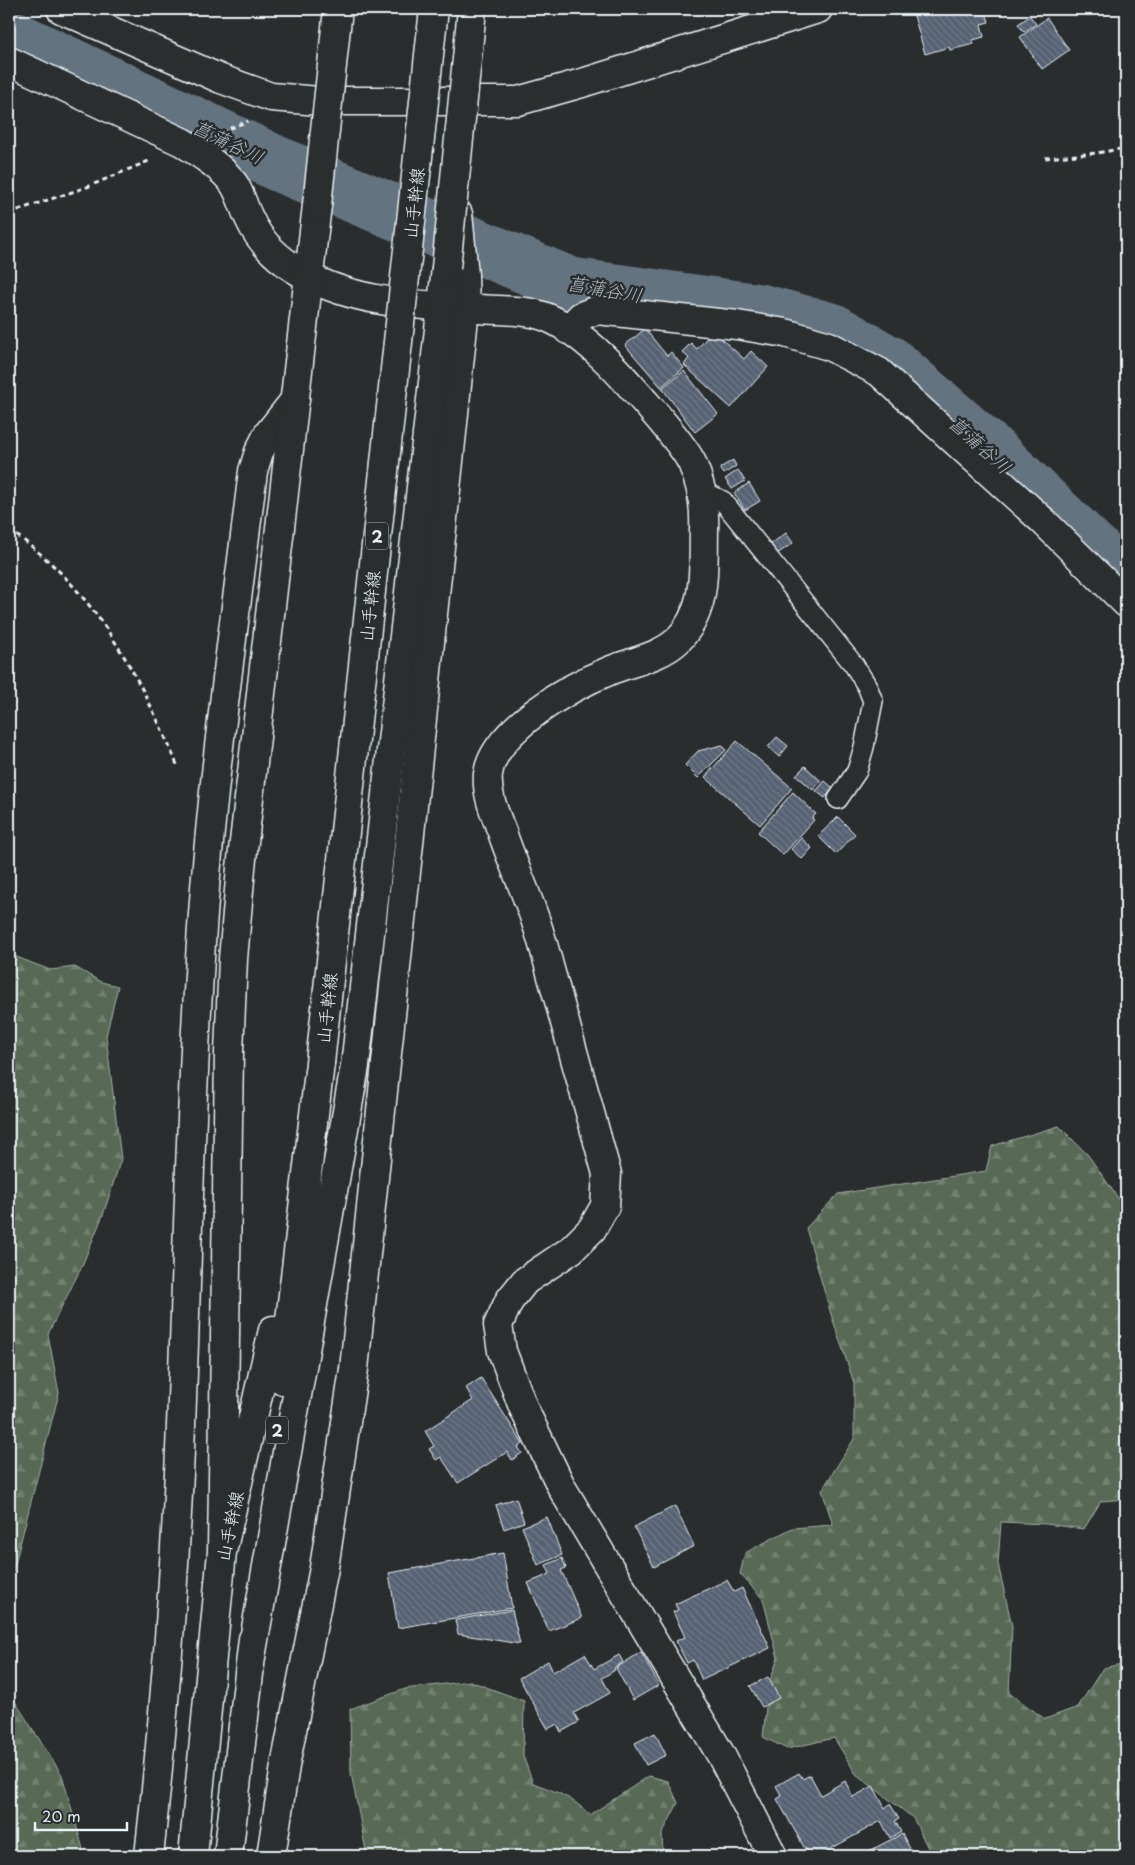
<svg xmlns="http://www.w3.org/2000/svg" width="1135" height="1865" font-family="'Playpen Sans','Klee One',sans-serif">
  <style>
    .forest { fill: url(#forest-firs); stroke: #a0aea7 }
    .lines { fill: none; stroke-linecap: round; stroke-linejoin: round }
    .river { stroke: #64737f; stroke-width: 55 }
    .building { fill: url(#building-back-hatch); stroke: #e8f1f8 }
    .service-casing { stroke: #e8f1f8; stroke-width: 22 }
    .minor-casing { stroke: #e8f1f8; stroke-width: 31 }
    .primary-casing { stroke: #e8f1f8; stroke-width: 31 }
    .path { stroke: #e8f1f8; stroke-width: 3; stroke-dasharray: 5 4; stroke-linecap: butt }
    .service { stroke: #2a2d2e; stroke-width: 19 }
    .minor { stroke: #2a2d2e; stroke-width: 28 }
    .primary { stroke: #2a2d2e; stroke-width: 28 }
    .primary-bridge-casing { stroke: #e8f1f8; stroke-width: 31; stroke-linecap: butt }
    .primary-bridge { stroke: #2a2d2e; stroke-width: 28 }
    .labels { text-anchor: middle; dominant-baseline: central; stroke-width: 5; stroke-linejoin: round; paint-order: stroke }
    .shield { fill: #2a2d2e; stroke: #afb6bb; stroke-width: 1 }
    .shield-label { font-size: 16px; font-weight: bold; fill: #e8f1f8 }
    .street-label { font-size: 18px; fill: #e8f1f8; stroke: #2a2d2e }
    .water-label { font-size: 19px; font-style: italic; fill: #adb8c2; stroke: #2a2d2e }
  </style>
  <defs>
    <pattern id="forest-firs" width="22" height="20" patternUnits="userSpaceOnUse" patternTransform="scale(1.25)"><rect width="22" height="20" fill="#596b56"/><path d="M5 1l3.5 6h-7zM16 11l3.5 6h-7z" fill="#71816f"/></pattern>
    <pattern id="building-back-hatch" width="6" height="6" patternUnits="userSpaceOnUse" patternTransform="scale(1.25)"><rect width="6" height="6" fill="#576273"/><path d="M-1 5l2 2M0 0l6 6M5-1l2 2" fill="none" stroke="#6f7988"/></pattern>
  </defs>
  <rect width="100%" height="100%" fill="#2a2d2e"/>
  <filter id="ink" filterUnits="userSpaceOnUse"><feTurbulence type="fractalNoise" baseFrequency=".02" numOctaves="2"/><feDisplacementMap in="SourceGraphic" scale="10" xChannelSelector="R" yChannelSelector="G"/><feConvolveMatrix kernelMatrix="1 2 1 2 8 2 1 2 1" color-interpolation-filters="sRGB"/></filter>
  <g filter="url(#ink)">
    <path class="forest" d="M9 954 50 970 75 967 101 982 118 986 106 1036 121 1159 103 1215 81 1268 48 1334 59 1393 9 1587V1603Z
      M1059 1126 1088 1155 1118 1198 1126 1205V1499L1101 1501 1084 1529 1046 1524 1001 1522 998 1564 1012 1626 1009 1693 1045 1719 1078 1707 1103 1668 1126 1663V1856H932L913 1818 856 1774 834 1738 787 1749 763 1737 768 1687 778 1658 763 1599 740 1574 745 1553 792 1528 833 1525 822 1490 854 1439V1383L830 1311 806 1228 838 1194 986 1171 992 1146Z
      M470 1681 524 1701 523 1756 533 1783C557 1792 572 1797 590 1815L649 1776 668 1781 678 1803 662 1834 663 1856H367L351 1773 350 1709 405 1689Z
      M9 1692 62 1775 83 1849 79 1856H9Z"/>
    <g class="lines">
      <path class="river" d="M9 36 278 164 571 285 760 311 831 330 889 363 990 451 1126 581"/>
    </g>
    <path class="building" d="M926 9H985L989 22 981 24 984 37 973 40 974 44 950 50 949 47 925 54 913 12Z
      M1030 16 1036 24 1024 32 1018 24Z
      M1047 18 1069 50 1042 69 1020 37Z
      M645 329 667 356 671 352 684 368 661 387 625 345Z
      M713 331 744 359 751 351 768 367 731 408 684 365 689 358 682 352 691 343 697 349Z
      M684 371 718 414 695 432 662 388Z
      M733 460 736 466 724 474 720 468Z
      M738 470 745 481 732 489 725 479Z
      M749 483 760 501 745 510 734 493Z
      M786 533 793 543 777 554 771 544Z
      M777 737 788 746 779 757 768 747Z
      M737 741 792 788 760 825 705 777Z
      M722 745 726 750 698 778 685 765 698 751Z
      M805 766 821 781 813 790 796 775Z
      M825 781 833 788 825 798 816 791Z
      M793 792 816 814 812 818 814 820 783 855 758 832Z
      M838 817 855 834 836 854 818 836Z
      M801 838 812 848 802 859 791 849Z
      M481 1378 523 1444 518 1447 522 1453 512 1460 507 1452 458 1483 441 1457 436 1460 429 1449 434 1446 425 1431 473 1400 466 1388Z
      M516 1498 524 1522 504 1529 496 1505Z
      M675 1506 694 1546 654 1567 634 1527Z
      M547 1517 562 1555 538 1565 522 1527Z
      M503 1553 512 1608 398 1628 389 1573Z
      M562 1558 566 1568 561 1570 582 1618 549 1631 528 1583 550 1574 546 1565Z
      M727 1580 734 1592 742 1588 770 1648 702 1680 693 1660 687 1663 676 1641 685 1637 673 1612 678 1610 675 1604Z
      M512 1610 520 1644 458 1634 455 1620Z
      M641 1652 659 1685 633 1700 616 1668Z
      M585 1654 594 1669 619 1655 623 1662 614 1668 615 1670 602 1678 610 1693 574 1713 579 1722 561 1732 557 1724 548 1729 519 1678 548 1661 553 1672Z
      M768 1677 779 1698 762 1707 750 1686Z
      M655 1733 666 1755 646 1765 635 1743Z
      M799 1773 803 1779 810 1775 821 1795 845 1781 853 1797 873 1786 885 1808 890 1804 899 1819 895 1821 901 1832 890 1838 881 1821 818 1856H809L777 1799 782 1796 776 1786Z
      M902 1834 914 1856H872L869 1851Z"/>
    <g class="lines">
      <g class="service-casing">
        <path id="service" d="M701 490 723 501 854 665 867 686 873 701 864 747 857 771 838 799"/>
      </g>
      <g class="minor-casing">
        <path id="minor" d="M61 9 221 79 271 97 319 101H518L582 83 818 9
          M9 61 182 142C199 153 222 167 234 184 241 195 243 206 249 218 260 243 281 262 305 275 358 304 421 305 479 309 501 311 525 309 546 317 586 333 624 378 652 410 664 424 684 447 692 463 701 483 705 507 704 529 703 570 708 610 677 641 660 657 630 662 609 671 571 686 494 730 488 774 486 794 495 814 502 832 512 862 526 892 536 922 545 948 551 975 559 1001 575 1059 591 1116 607 1174L605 1206 592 1229 571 1250 525 1281 509 1301 498 1325 502 1351 523 1407 562 1488 721 1755 773 1856
          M568 330 581 316 597 310 737 325 785 333 829 346 879 372 1042 520 1126 603
          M149 1856C163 1729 173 1601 179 1473 187 1297 189 1120 201 943 211 785 234 628 253 471L259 452 268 434 295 400
          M271 1856 285 1766 324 1568 354 1369 465 308 464 275 458 214"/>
      </g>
      <g class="primary-casing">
        <path id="primary" d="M283 1380 320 1063
          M222 1552 229 1052 233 959 241 868 317 205
          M251 1657 355 1066 446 268
          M193 1856 222 1552 273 1330
          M228 1856 253 1639"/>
      </g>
      <path class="path" d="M223 134 228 129 248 121
        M1045 158 1097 153 1126 148
        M9 213 87 187 151 160
        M9 530C93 586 140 676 178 767"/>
      <use href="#service" class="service"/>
      <use href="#minor" class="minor"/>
      <use href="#primary" class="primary"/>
      <g class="primary-bridge-casing">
        <path id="primary-bridge" d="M317 205 338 9
          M446 268 472 9
          M320 1063 434 9"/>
      </g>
      <use href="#primary-bridge" class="primary-bridge"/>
    </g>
  </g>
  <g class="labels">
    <g class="shield">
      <rect x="366" y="522.5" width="22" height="27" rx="4"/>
      <rect x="266" y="1416.5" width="22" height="27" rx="4"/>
    </g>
    <g class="shield-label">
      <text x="377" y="536">2</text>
      <text x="277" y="1430">2</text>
    </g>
    <g class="street-label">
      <text transform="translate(413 203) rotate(-84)">山手幹線</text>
      <text transform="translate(369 606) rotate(-84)">山手幹線</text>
      <text transform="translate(326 1008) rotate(-84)">山手幹線</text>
      <text transform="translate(229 1526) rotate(-78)">山手幹線</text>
    </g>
    <g class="water-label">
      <text transform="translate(229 141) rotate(26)">菖蒲谷川</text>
      <text transform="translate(605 288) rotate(10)">菖蒲谷川</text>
      <text transform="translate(981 444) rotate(42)">菖蒲谷川</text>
    </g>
  </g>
  <rect width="1135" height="1865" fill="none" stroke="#2a2d2e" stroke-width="30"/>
  <rect x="15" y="15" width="1105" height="1835" fill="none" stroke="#e8f1f8" stroke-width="2" filter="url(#ink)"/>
  <path d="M35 1822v8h92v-8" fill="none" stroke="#e8f1f8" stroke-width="2.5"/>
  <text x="42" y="1822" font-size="15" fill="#e8f1f8" stroke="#2a2d2e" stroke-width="4" paint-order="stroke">20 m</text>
</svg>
